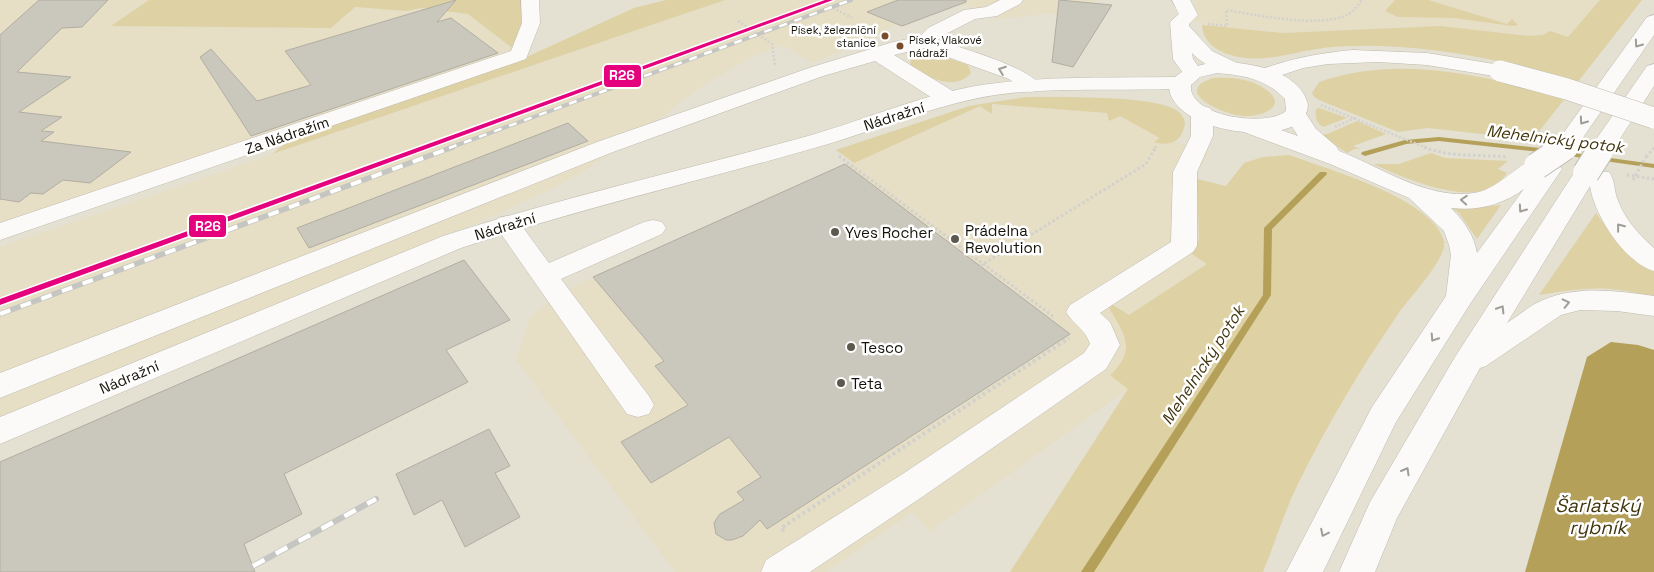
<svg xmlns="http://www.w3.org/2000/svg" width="1654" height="572" font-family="'Space Grotesk',sans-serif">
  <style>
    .built { fill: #e6dec5 }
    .green { fill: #ded1a4 }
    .water { fill: #b4a058 }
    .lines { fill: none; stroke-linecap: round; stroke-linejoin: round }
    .stream { fill: #b4a058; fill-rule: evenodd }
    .building { fill: #cac7bc; stroke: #b1ada2 }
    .minor-casing { stroke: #bebbb0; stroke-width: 1 }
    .major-casing { stroke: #bebbb0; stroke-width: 1 }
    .highway-casing { stroke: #bebbb0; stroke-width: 1 }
    .path-far2 { stroke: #d2d1cd; stroke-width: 2.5; stroke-dasharray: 2 2; stroke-linecap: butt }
    .path-far1 { stroke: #d2d1cd; stroke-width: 3; stroke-dasharray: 2.5 2.5; stroke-linecap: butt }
    .path { stroke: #d2d1cd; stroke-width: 4; stroke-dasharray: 3 3; stroke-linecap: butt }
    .minor { fill: #fbfaf8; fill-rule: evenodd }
    .major { fill: #fbfaf8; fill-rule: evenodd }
    .highway { fill: #fbfaf8; fill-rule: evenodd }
    .rail-far2-casing { stroke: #c5c5c1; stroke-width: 4 }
    .rail-far1-casing { stroke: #c5c5c1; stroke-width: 5.5 }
    .rail-casing { stroke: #c5c5c1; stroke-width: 6 }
    .rail-far2 { stroke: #fff; stroke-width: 2.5; stroke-dasharray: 8; stroke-linecap: butt }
    .rail-far1 { stroke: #fff; stroke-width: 4; stroke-dasharray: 11; stroke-linecap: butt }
    .rail { stroke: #fff; stroke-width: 4.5; stroke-dasharray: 13; stroke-linecap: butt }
    .minor-bridge-casing { stroke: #bebbb0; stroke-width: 22; stroke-linecap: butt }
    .highway-bridge-far1-casing { stroke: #bebbb0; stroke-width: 22; stroke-linecap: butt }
    .highway-bridge-casing { stroke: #bebbb0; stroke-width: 28; stroke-linecap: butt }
    .path-bridge { stroke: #d2d1cd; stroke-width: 3; stroke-dasharray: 2.5 2.5; stroke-linecap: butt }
    .minor-bridge { stroke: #fbfaf8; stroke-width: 21 }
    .highway-bridge-far1 { stroke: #fbfaf8; stroke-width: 21 }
    .highway-bridge { stroke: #fbfaf8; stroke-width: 26 }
    .rail-1-casing { stroke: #fff; stroke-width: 3 }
    .rail-1 { fill: #e5007d; fill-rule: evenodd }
    .oneway { stroke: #9e9d98 }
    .bus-dot { fill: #7a4b2a; stroke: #fff; stroke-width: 2 }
    .poi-dot { fill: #5c594f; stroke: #fff; stroke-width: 2 }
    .labels { text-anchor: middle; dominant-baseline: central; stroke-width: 5; stroke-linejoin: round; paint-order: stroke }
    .far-bus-label { font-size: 11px; fill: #131108; stroke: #fff; text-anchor: end }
    .street-label { font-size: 15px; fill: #131108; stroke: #fff }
    .poi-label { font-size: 15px; fill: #131108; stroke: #fff; text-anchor: start }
    .water-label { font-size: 16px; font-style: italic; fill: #40350c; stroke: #fff }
    .near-water-label { font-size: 19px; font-style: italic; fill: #40350c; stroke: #fff }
    .line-badge { stroke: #fff; stroke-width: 2 }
    .badge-label { font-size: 14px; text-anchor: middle; font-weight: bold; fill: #fff }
  </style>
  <rect width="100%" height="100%" fill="#e4e0d2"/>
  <path class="built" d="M0 0H149L112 26 331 28 355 7 407 11 421 8 468 14 515 50 501 59 0 228Z
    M725 0H1097L1072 11 996 19 983 10 955 3 921 17 924 18 903 27 896 25 883 31 871 39 812 63 783 45 749 58 696 90 654 123 581 173 546 192 407 254 0 423V247Z
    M1192 0H1625L1587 47 1440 26 1283 33 1202 25 1201 22 1193 21 1195 1Z
    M985 104 1115 113 1162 138 1209 152 1198 171 1197 179 1199 240 1196 246 1207 264 1129 315 1111 303 1109 308 1126 339V356L1119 367 1128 389 930 531 912 512 826 572H675L516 360 530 318 554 297 593 277Z"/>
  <path class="green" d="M149 0H531L515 50 468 14 421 8 407 11 355 7 331 28 111 26Z
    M666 0H725L272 154 291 139 520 60 634 8Z
    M1395 0H1428L1507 24 1512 19 1518 25 1512 26 1455 18 1398 17 1385 11Z
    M1600 0H1642L1530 143 1482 134 1428 128 1398 132 1319 100 1314 97 1312 93 1319 82C1379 61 1439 68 1500 81L1502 62C1445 50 1390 43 1332 47 1305 49 1273 61 1246 58 1226 56 1203 47 1202 25L1283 33 1440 26 1528 36 1543 35 1550 31 1568 37Z
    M930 52 968 65 971 73C955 92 928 77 911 67L910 60 917 54Z
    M1213 78C1230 77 1247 78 1262 87 1291 104 1265 117 1244 116 1225 115 1170 92 1213 78Z
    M1026 97C1057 97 1153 95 1176 110 1181 113 1184 118 1185 123 1182 141 1172 147 1154 142L1160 138 1120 116 1109 121 1107 113 992 104V114L980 106 854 163 836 150 969 106Z
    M1319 108 1347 118 1323 127C1316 123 1315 116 1316 109Z
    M1357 121 1386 134 1353 146 1360 149H1354L1347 153 1320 135 1327 134Z
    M1431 153 1445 158 1508 161 1498 169 1507 173C1504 177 1500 182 1496 185 1467 206 1402 177 1373 164H1399Z
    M1289 155C1327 169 1434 199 1444 241 1448 258 1408 299 1398 314 1361 368 1327 425 1298 484 1284 512 1275 543 1263 572H1010L1128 389 1110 375C1137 350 1125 335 1109 308L1110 303 1129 315 1207 264 1189 252 1199 240 1197 179 1226 186 1244 163 1263 157Z
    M1447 205 1482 207 1501 205 1477 239 1459 213Z
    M1596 213C1613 237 1630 255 1654 272V297C1642 295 1631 291 1619 290 1592 286 1565 291 1539 295Z"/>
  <path class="water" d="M1611 342 1638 345 1654 350V572H1525L1587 357Z"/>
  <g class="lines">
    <path class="stream" d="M1439 137 1549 149 1553 151 1549 153 1439 141 1406 144 1365 156 1361 154 1362 152 1405 140Z
      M1559 151 1654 164V168L1562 155H1559Z
      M1320 172H1326L1327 174 1272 229 1271 295 1094 572H1081L1263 295 1264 228Z"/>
  </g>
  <path class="building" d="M39 0H108L82 27 62 28 17 72 71 77 19 112 62 117 41 131 54 132 41 141 131 152 90 183 63 180 43 194 31 193 19 202 0 199V35Z
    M456 0 437 22 451 18 498 53 251 136 200 57 211 49 257 101 311 85 285 51Z
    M898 0H966V2L902 26 867 12Z
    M1059 0 1112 5 1073 67 1052 62Z
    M568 123 588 141 309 248 297 228Z
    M845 164 1070 334 767 529 760 520 743 536 732 540H726L716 534 714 523 717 518 720 514 744 500 737 492 761 477 729 437 651 483 621 442 688 405 655 366 664 361 593 277Z
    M464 260 510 320 446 350 468 382 284 474 302 514 244 544 255 572H0V462Z
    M489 429 510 466 495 473 520 517 465 547 442 500 414 515 396 474Z"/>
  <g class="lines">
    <g class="minor-casing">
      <path id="minor" d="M521 0H539L540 23 526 59 0 240V223L511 51 522 23Z
        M1000 0H1023L1020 4 997 16 975 19 942 36 938 40C963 49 1027 66 1041 86L1038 90 1031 92 1024 90 1009 79 923 48 894 55 956 93 959 98 956 103 948 104 940 103 875 61 823 76 613 152 0 398V373L597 142 809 68 893 42 919 37 928 28 964 10 986 7Z
        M1172 0H1190L1198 15 1189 24V26L1212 51 1239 64 1242 68 1239 72C1224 76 1202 64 1192 53L1193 59 1202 72 1199 76 1192 78 1185 76 1173 59 1170 22 1179 14Z
        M1353 50 1427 53 1500 65 1507 67 1510 71 1507 75 1500 77 1427 65 1378 62 1328 64 1303 68 1264 81 1257 79 1254 75 1257 71C1288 59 1319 53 1353 50Z
        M1202 106 1210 108 1213 113V136L1197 172V246L1193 252 1100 313 1110 322 1120 345 1106 369 925 495 810 572H761L766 560 901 475 1084 353 1090 344C1085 329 1074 325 1066 312L1070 305 1171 242 1173 172 1191 136V113L1194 108Z
        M507 216 516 218 549 263 644 222 653 220 662 222 666 228 662 234 561 279 649 396 654 405 649 414 638 417 627 414 494 224 498 218Z"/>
    </g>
    <g class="major-casing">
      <path id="major" d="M1217 61C1247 63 1295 68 1307 101 1310 110 1304 119 1297 124 1267 143 1176 130 1169 89 1113 91 1050 87 995 95 937 104 882 128 825 145 704 180 581 208 461 248L0 444V417L443 236C563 197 686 170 808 136 871 118 932 90 997 83 1056 76 1116 78 1175 77L1186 69ZM1217 73C1243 75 1266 79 1285 99L1286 111C1266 128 1187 116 1191 85L1200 77Z"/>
    </g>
    <g class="highway-casing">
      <path id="highway" d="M1654 15V35L1573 152 1565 154 1557 152 1554 147 1557 142 1647 17Z
        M1654 64V86L1612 151 1608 156 1600 158 1592 156 1588 151 1647 66Z
        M1295 107 1303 109 1316 129 1336 146 1339 151C1381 167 1427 200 1474 193 1499 190 1522 159 1537 159 1541 159 1544 162 1547 163 1551 163 1555 163 1558 164L1562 169 1470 304 1396 422 1323 572H1286L1372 407 1446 296 1451 255 1449 245 1444 231 1409 198 1330 164 1241 131 1238 126 1241 121 1249 119 1298 136 1284 114 1287 109ZM1524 189 1477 253C1474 235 1464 221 1451 208 1478 211 1502 205 1524 189Z
        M1586 166 1594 168 1596 171 1609 172C1615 180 1614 189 1617 198 1624 218 1638 234 1654 248V271C1625 263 1594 215 1590 186L1507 323C1519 315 1531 305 1543 300 1579 285 1617 291 1654 296V316L1617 311 1580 310 1561 315 1486 366 1480 368 1397 518 1375 572H1339L1370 502 1455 357 1574 173 1578 168Z"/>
    </g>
    <path class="path-far2" d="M819 0 852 18
      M738 21 772 44 775 65
      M1208 24 1227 26 1226 10C1257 15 1321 29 1349 14 1354 11 1358 5 1362 0
      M1321 105 1427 148
      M1335 127 1355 118
      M1155 148 1157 145"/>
    <path class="path-far1" d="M1424 147C1451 158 1479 154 1507 157
      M839 156 1054 317
      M1646 157 1654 148
      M1627 175 1654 179
      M980 266 1146 164 1156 147"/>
    <path class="path" d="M784 531 781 528 1069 338"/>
    <use href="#minor" class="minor"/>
    <use href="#major" class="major"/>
    <use href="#highway" class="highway"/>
    <g class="rail-far2-casing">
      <path id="rail-far2" d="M449 148 851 0"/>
    </g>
    <g class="rail-far1-casing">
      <path id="rail-far1" d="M0 314 453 147"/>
    </g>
    <g class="rail-casing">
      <path id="rail" d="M253 566 376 499"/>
    </g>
    <use href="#rail-far2" class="rail-far2"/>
    <use href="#rail-far1" class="rail-far1"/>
    <use href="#rail" class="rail"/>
    <g class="minor-bridge-casing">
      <path id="minor-bridge" d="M1500 71 1567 89 1654 118"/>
    </g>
    <g class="highway-bridge-far1-casing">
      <path id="highway-bridge-far1" d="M1563 148 1565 147"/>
    </g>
    <g class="highway-bridge-casing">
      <path id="highway-bridge" d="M1537 166 1565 147
        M1586 173 1600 151"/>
    </g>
    <path class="path-bridge" d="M1633 180 1646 157"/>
    <use href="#minor-bridge" class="minor-bridge"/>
    <use href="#highway-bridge-far1" class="highway-bridge-far1"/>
    <use href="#highway-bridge" class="highway-bridge"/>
    <g class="rail-1-casing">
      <path id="rail-1" d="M825 0H833L0 305V299Z"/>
    </g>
    <use href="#rail-1" class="rail-1"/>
  </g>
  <defs><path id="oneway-chevron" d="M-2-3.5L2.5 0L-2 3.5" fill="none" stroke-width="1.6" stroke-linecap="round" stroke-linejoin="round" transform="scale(1.25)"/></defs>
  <g class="oneway">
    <use href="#oneway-chevron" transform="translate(1638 44) rotate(125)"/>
    <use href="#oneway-chevron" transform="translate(1002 70) rotate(-160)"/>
    <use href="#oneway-chevron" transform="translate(1583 121) rotate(125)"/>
    <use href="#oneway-chevron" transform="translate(1464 200) rotate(-176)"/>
    <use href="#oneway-chevron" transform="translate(1522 209) rotate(125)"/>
    <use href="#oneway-chevron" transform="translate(1620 227) rotate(-128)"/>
    <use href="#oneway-chevron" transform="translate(1566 303) rotate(-13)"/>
    <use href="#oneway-chevron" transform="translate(1501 309) rotate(-58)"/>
    <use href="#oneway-chevron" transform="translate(1434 338) rotate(123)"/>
    <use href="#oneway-chevron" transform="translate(1406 471) rotate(-60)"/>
    <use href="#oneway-chevron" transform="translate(1324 533) rotate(116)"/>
  </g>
  <g class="bus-dot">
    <circle cx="885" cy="36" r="4.5"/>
    <circle cx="900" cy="46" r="4.5"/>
  </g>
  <g class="poi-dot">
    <circle cx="835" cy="232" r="5"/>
    <circle cx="955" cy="239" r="5"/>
    <circle cx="851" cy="347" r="5"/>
    <circle cx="841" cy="383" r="5"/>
  </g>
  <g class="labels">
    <g class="far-bus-label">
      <text x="876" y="30">Písek, železniční<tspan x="876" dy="13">stanice</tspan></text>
      <text x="909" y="40" text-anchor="start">Písek, Vlakové<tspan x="909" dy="13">nádraží</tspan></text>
    </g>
    <g class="street-label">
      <text transform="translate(894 116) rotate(-18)">Nádražní</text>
      <text transform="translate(287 135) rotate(-19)">Za Nádražím</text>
      <text transform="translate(505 226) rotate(-17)">Nádražní</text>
      <text transform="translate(129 377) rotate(-23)">Nádražní</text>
    </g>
    <g class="poi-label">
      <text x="965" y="230">Prádelna<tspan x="965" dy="17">Revolution</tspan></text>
      <text x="845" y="232">Yves Rocher</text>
      <text x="861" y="347">Tesco</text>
      <text x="851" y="383">Teta</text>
    </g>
    <g class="water-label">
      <text transform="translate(1555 139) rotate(7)">Mehelnický potok</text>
      <text transform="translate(1203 365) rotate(-57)">Mehelnický potok</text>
    </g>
    <g class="near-water-label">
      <text x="1598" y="505">Šarlatský<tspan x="1598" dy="22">rybník</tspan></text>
    </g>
  </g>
  <g class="line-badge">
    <rect x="603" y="64" width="39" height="24" rx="5" fill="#e5007d"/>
    <rect x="188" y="214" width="39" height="24" rx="5" fill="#e5007d"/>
  </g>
  <g class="badge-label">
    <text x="622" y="80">R26</text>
    <text x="208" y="231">R26</text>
  </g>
</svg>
